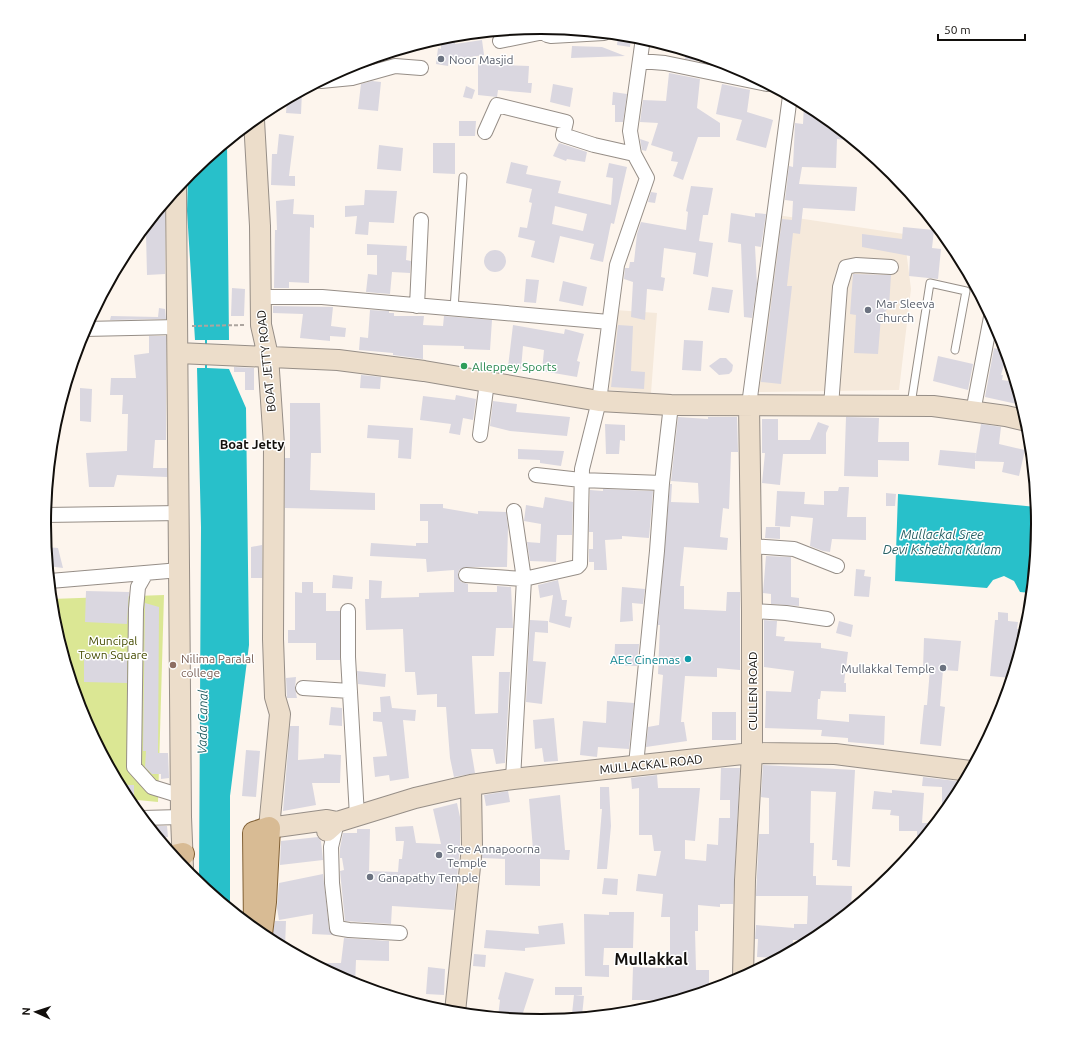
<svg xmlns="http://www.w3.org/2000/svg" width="1082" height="1048" font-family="Ubuntu,sans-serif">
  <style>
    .built { fill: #f5e9db }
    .green { fill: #dbe794 }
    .water { fill: #28c0ca }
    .building { fill: #dad7e0; fill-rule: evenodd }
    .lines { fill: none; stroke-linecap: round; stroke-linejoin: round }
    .lane-casing { stroke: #968e87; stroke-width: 9 }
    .street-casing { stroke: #968e87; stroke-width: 16 }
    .secondary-casing { stroke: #968e87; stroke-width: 22 }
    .primary-casing { stroke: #826136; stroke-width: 24 }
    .path { stroke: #aca59f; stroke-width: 2; stroke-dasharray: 4 2; stroke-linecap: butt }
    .lane { stroke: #fff; stroke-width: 7 }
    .street { stroke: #fff; stroke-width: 14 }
    .secondary { stroke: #ecddca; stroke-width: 20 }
    .primary { stroke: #d8bb94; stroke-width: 22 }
    .worship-dot { fill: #6b7280; stroke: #fff; stroke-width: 1.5 }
    .leisure-dot { fill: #2e9e5b; stroke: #fff; stroke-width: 1.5 }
    .culture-dot { fill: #0f9aa8; stroke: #fff; stroke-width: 1.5 }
    .education-dot { fill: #8d6e63; stroke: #fff; stroke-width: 1.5 }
    .labels { text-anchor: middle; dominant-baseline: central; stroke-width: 3; stroke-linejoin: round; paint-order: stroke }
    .worship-label { font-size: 12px; fill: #5b616d; stroke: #fff; text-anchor: start }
    .street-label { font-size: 12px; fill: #120f0c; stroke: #fff }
    .leisure-label { font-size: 12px; fill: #27864d; stroke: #fff; text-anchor: start }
    .park-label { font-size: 12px; fill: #464d03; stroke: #fff }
    .education-label { font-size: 12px; fill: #785e54; stroke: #fff; text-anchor: start }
    .culture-label { font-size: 12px; fill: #0d838f; stroke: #fff; text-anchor: end }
    .neighbourhood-label { font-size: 13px; font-weight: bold; fill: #120f0c; stroke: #fff }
    .water-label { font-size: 13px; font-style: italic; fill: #276064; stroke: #fff }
    .district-label { font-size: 16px; font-weight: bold; fill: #120f0c; stroke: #fff }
    .rim { fill: none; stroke: #120f0c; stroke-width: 2 }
  </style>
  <rect width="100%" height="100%" fill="#fdf5ed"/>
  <path class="built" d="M777 215 904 234 911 289 899 390 755 392Z
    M615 310 657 313 651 393 609 390Z"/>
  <path class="green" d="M164 595 158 802 127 799 82 714 54 621 51 599Z"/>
  <path class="water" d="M227 142 229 340H207V368L229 369 246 408 249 645 230 796V909L199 883 201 527 197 368H205V340H195L187 211 188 175Z
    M898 494 1036 507 1038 524 1031 593 1020 592 1014 581 1004 576 993 580 987 588 895 581Z"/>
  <path class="building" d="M455 35V44L482 40 484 55 449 60 448 66 436 64 438 48 441 49V37Z
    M618 35 631 36 630 47 617 45Z
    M572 46 602 47 625 56 571 58Z
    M686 51 699 55V61L685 59Z
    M478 64 529 66 528 83H532L531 93 498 90 497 97 478 95Z
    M669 73 700 79 697 108 720 123V137H698L683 180 673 176 678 162 671 161 673 152 651 145 658 123 640 122 643 100 666 101Z
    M372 81 381 82 378 111 358 109 361 84Z
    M553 84 573 88 570 107 550 102Z
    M722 84 750 90 747 112 773 120 766 148 736 140 742 120 716 114Z
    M466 86 475 90 472 99 463 97Z
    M302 91 301 114 286 113 287 99Z
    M613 92 627 94 623 122H615V105H612Z
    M804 104 817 111 854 141 837 139 836 168 802 167 799 184 857 187 855 211 803 208 800 234 793 233 787 286H792L781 384 761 382 782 219 792 220 793 201 785 200 789 166 793 167 795 123 803 124Z
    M459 121H476L475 136H459Z
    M279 134 294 136 289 176H295V186L271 185 272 154H277Z
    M640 139 649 142 646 151 642 150Z
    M433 143H455V174L433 173Z
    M559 143 587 152 585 162 567 159 566 161 553 156Z
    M379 145 403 148 401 171 377 169Z
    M511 162 528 166 526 174 561 181 558 193 611 205 613 178 606 177 609 163 627 167 614 224 611 223 603 262 590 259 594 244 560 236 554 263 531 257 535 241 518 237 520 227 527 228 532 203 529 202 532 189 506 183ZM555 206 587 214 583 231 552 224Z
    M691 186 713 188 708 215H703L699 241 713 243 708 277 693 274 696 253 664 248 661 277 665 278 663 291 647 289 645 320 631 317 633 282 624 279 625 268H629L630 262H634L637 234 641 222 686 230 688 212 686 211Z
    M365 190 397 191 394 223 369 222 368 235 355 234 357 216 345 217V206L364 205Z
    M651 192 657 193 655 203 648 202Z
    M294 199 293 214 314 215V228L310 227 309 283 289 282V288H274L275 230H277L276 201Z
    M165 203V274L147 275 146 234H139Z
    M731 213 755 217V213L766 214 761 247 755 246 757 284 752 318 744 317 741 244 728 242Z
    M903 227 934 230 932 248 941 249 938 279 909 276 910 256 862 247V234L902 239Z
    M367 244 407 246 406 260 411 261 410 273 392 272 390 294 366 292 368 274 377 275V255H367Z
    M484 261a11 11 0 1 1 22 0a11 11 0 1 1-22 0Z
    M853 274 891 275 889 307 881 317 878 354 854 353 856 315 850 314Z
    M526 279 539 280 536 303 524 302Z
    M563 281 587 287 583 306 559 301Z
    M712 287 733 290 729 313 708 310Z
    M232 288 245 289 244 316H231Z
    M273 306 333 307 331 326 346 328 345 337 330 336V341L300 338 303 314 273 313Z
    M159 308 165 309 166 319 110 320 111 316 158 317Z
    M370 310 389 311V313H394V316H424L423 325 443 326 444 316 492 320 490 350 464 349V346L423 345V359L393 355V353L359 350 360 337 368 338Z
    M513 325 564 334 565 329 584 334 577 361 580 362 577 377 542 371 544 350 523 346 521 369 508 367Z
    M618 325 633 326 631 371 645 372 644 389 611 387Z
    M149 336H166V440H155L153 468H167V477L117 475 114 487H89L86 453 127 451 128 414H122L123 395H110L111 378H136L134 355 149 353Z
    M684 340 703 341 701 371 682 370Z
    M994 348 1005 351 1007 355 1001 375H1003L1002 380 1015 382 1022 405 985 397Z
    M938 356 973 364 968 390 933 381Z
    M720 358H726L733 365 732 371 729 374 719 375 709 366Z
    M234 367 254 368V390H245V372H234Z
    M361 375 381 377 380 389 360 388Z
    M80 388 92 389 91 422 80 421Z
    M456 395 476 399 473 420 463 418 460 435 449 433 451 424 420 420 423 396 455 400Z
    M493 401 517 404 516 412 570 417 567 436 510 431 490 426Z
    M290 403H320L321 453H311L310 490 375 493V510L285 508V458H290Z
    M678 417 708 419V417H737L738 452H731L729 509 723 508 720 537 728 538 727 550 684 547 680 586H684V609L726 611 727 592H740V670L717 668V677L685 676 681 722H684L687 741 646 747 648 727 659 725 663 675 658 674 660 625H658L670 484H672L671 502 699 503 698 483 671 481Z
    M846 417 879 418 878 442H909V461L878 460V477L844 476Z
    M762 419H778V440H810L818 422 829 426 826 433V454H783L780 485 762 483 765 453H762Z
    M605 424 625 425V441L620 440 619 454H606Z
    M981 424 1001 427 999 444 1025 450 1019 476 1002 472 1004 462 975 461V469L938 465 940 450 976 453 975 460Z
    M368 425 413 428 411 459 398 458 399 440 367 438Z
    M518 449 564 451 561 466 540 463V460L518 459Z
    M839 487H849L847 517H866V540L832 539 830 552 823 551 810 546 813 518 791 516 790 527 775 526 777 491 805 492 804 504 824 505V491H838Z
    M603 489 653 491 649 538 622 536V539L605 540 607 570H594V562H589V549H593V532H589L590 490 603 491Z
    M886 493 896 494 895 506H886Z
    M545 497 573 502 572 535H557L556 562 530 561 527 542 540 543 541 524 524 521 526 505 543 508Z
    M420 504H443V508L478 514V511L506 512 508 527 507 567H466L459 570 458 575 461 582 468 584V592H497V586L511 587 513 628H496L494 656H472V658L475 714 498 713 499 672H510L505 763 496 764 493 749H471L475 773 454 777 450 758 446 707H437V694L417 695 415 672H405L403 629 366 630 365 599H369V580L382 581 381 598 419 597V593L454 592V570L427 572 426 559 370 556 371 543 416 546V543H428V521H420Z
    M766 527H780V539L765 538Z
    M262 545V578H251V547Z
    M46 547 58 548 63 568 48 566Z
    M766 556 791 557V597L799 598V606L771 604V594L763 593Z
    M856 569 865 570 864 576 871 577 869 597 854 596Z
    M333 575 353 577 352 589 332 588Z
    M558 580 562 600H567L565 616 572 617 570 628 549 622 553 595 540 598 538 585Z
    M302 582H313V593H326V611H340V660H316V643H288V630H295V592L302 593Z
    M622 587 645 589 643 604 632 603 633 621 620 622Z
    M86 591 129 592 127 624 85 622Z
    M145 603 159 607 158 753H168L169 778 161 779V774H152L145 767 146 751H143Z
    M998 612 1008 613V621L1018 622 1017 629H1026L1022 643H1016L1011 678 990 676 995 620H998Z
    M530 620 548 621V633L535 632 533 661 546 662 542 704 526 702Z
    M764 620 777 621 776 636 785 637 784 641 821 643V648L848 652 844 683H846V692L821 691 820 699H818L817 719 849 722V714L885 716 884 745 848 742V738L821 736 822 730 765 728 766 691 791 692 794 671 764 667Z
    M839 621 853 625 851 637 836 633Z
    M924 638 961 641 958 671 943 670 940 706 945 707 941 746 920 744 924 705H927L930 669H923Z
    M615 644H639L637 666 614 665Z
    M84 654H127V683L84 682Z
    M357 671 386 674 385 687 358 684Z
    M296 677 295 688 297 698H287L286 678Z
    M390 696 392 708 416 710 415 721 403 720 409 778 390 781 389 775 375 777 373 757 387 756 382 722 373 721V712H381L380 697Z
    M607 701 634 703 629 749 598 747 597 757 580 755 583 721 606 723Z
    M331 707 342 708V726L329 725Z
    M712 712H736V740H712Z
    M554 718 558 761 544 762 542 748 535 749 533 720Z
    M290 726H299L298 760 324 758V754L341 755 340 783H312L316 805 283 811Z
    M246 750 260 751 256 797 242 796Z
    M763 765 855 770 850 867 837 866V860H832L836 792 811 791 810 843H814L813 876H816V885L852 886 851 909 812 940H793L792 951 778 958 757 957 758 939H755L756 925 794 928V924H807L808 896H756L759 834H769V798L761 797Z
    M721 768H740L733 904H720V907L698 905V931H695L696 970H709V990L663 1004V1000H632L633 967 666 968V956H670V917H661L663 894 636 891 638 874 656 876 661 851H654L652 835H639V788L632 789 631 778 657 775 658 788H700L695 841 685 840V859L706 861 707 844 718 845 719 818H730V800H720Z
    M923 777 964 782 957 794H953V801L942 815V787L922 786Z
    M124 785H134V808L124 793Z
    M600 787H609L611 826 607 869H597L602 809H600Z
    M892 790 924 793 922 823H935L925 836H917V831H899V816L890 815 891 810 872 809 874 791 892 793Z
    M508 791 510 802 486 806 484 795Z
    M560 795 565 850H570L569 860 540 859V886L505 885V859L482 858 483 849 533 850 529 799Z
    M457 803 460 817V846L454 910 392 906 391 924 345 921 340 871 344 870 342 858H340V848L343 833H357V829H370L369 871 398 872 399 859H402L404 841H396L395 827 413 826 416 843 441 844 433 809Z
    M149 826H167L168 837 159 838Z
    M318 837 321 841 323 860 280 865 281 841Z
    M323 874 329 929 333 935 312 934 313 914 279 920 277 908 279 883Z
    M604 878 618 879 617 895 602 894Z
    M609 912H634L633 948H604L603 965H609V977L585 976 584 914 609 915Z
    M275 921H286L285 948 271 941Z
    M563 923 565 944 525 948V951L484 948 486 930 539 934 538 926Z
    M344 938 389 941V961L356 960 355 985 314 963H341Z
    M474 954 486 955 485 967 473 966Z
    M428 967 445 969 444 995 426 994Z
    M505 972 534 979 521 1019 498 1017 500 1000 498 999Z
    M555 987H582V995H575L584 996 582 1016 572 1014 574 995H555Z"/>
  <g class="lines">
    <g class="lane-casing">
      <path id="lane" d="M454 309 463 177
        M911 404 930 283 966 291 955 350"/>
    </g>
    <g class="street-casing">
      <path id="street" d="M543 27 547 35 551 36 604 33
        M500 41 544 32
        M640 61 665 63 767 84
        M321 81 352 78 395 66 421 68
        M485 132 497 105 566 122 563 135 594 145 634 154
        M260 297H322L609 322
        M417 306 421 220
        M84 329 178 327
        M749 405 790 96
        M831 406 840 287 846 267 856 265 891 267
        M973 412 991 317
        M480 435 487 382
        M536 475 581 480 662 483
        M45 515 180 513
        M751 546 794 549 837 566
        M146 573 138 587 136 609 134 767 152 787 181 796
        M466 575 524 579 577 567 580 564 582 469 599 401 617 265 647 178 634 154 630 131 643 38
        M50 581 180 570
        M348 611V657L357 816
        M752 611 786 613 827 619
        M303 688 350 691
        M636 765 657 551 662 483 671 405
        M513 779 524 579 514 511
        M142 818 181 817
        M337 822 331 847 332 883 337 928 349 930 400 933"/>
    </g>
    <g class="secondary-casing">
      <path id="secondary" d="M254 120 260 226 261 325 268 356 274 445 273 639 275 697 280 714 269 828 327 820 337 822
        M176 189 181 817 183 867
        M178 353 338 360 424 371 599 401 671 405 933 406 1006 416 1027 421
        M327 831 337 822 415 798 471 785 513 779 752 753 835 754 970 771
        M743 977 745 880 752 753V611L749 405
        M455 1012 472 847 471 785"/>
    </g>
    <g class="primary-casing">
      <path id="primary" d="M174 856 183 854
        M255 929 254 833 269 828 265 902 261 934"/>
    </g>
    <path class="path" d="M192 326 245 325"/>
    <use href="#lane" class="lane"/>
    <use href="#street" class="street"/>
    <use href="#secondary" class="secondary"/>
    <use href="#primary" class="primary"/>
  </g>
  <g class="worship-dot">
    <circle cx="441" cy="59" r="4"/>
    <circle cx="868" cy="310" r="4"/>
    <circle cx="943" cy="668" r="4"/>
    <circle cx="439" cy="855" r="4"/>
    <circle cx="370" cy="877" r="4"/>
  </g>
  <circle class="leisure-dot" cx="464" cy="366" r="4"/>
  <circle class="culture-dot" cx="688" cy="659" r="4"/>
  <circle class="education-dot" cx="173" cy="665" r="4"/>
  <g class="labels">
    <g class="worship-label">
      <text x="449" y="59">Noor Masjid</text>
      <text x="876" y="303">Mar Sleeva<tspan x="876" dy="14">Church</tspan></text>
      <text x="935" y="668" text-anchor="end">Mullakkal Temple</text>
      <text x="447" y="848">Sree Annapoorna<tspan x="447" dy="14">Temple</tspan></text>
      <text x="378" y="877">Ganapathy Temple</text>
    </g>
    <g class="street-label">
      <text transform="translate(266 361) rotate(-96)">BOAT JETTY ROAD</text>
      <text transform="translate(752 691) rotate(-90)">CULLEN ROAD</text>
      <text transform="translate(651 764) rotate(-6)">MULLACKAL ROAD</text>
    </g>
    <g class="leisure-label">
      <text x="472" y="366">Alleppey Sports</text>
    </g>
    <g class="park-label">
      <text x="113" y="640">Muncipal<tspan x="113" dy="14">Town Square</tspan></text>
    </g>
    <g class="education-label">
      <text x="181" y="658">Nilima Paralal<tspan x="181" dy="14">college</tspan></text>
    </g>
    <g class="culture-label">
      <text x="680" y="659">AEC Cinemas</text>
    </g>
    <g class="neighbourhood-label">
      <text x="252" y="444">Boat Jetty</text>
    </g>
    <g class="water-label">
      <text x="942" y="534">Mullackal Sree<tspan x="942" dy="15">Devi Kshethra Kulam</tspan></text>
      <text transform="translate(202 722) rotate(-89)">Vada Canal</text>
    </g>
    <g class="district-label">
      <text x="651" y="959">Mullakkal</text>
    </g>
  </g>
  <path d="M0 0H1082V1048H0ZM51 524a490 490 0 1 1 980 0a490 490 0 1 1-980 0Z" fill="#fff" fill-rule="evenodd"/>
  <path class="rim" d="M51 524a490 490 0 1 1 980 0a490 490 0 1 1-980 0Z"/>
  <g transform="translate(36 1012) rotate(273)" stroke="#ffffff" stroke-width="3" paint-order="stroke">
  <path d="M0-3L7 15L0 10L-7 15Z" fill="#120f0c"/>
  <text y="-6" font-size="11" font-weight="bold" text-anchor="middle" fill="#120f0c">N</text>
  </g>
  <path d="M938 34v6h87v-6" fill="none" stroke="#120f0c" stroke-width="2"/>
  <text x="944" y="34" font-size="12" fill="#120f0c" stroke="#ffffff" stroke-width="3" paint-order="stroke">50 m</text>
</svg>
